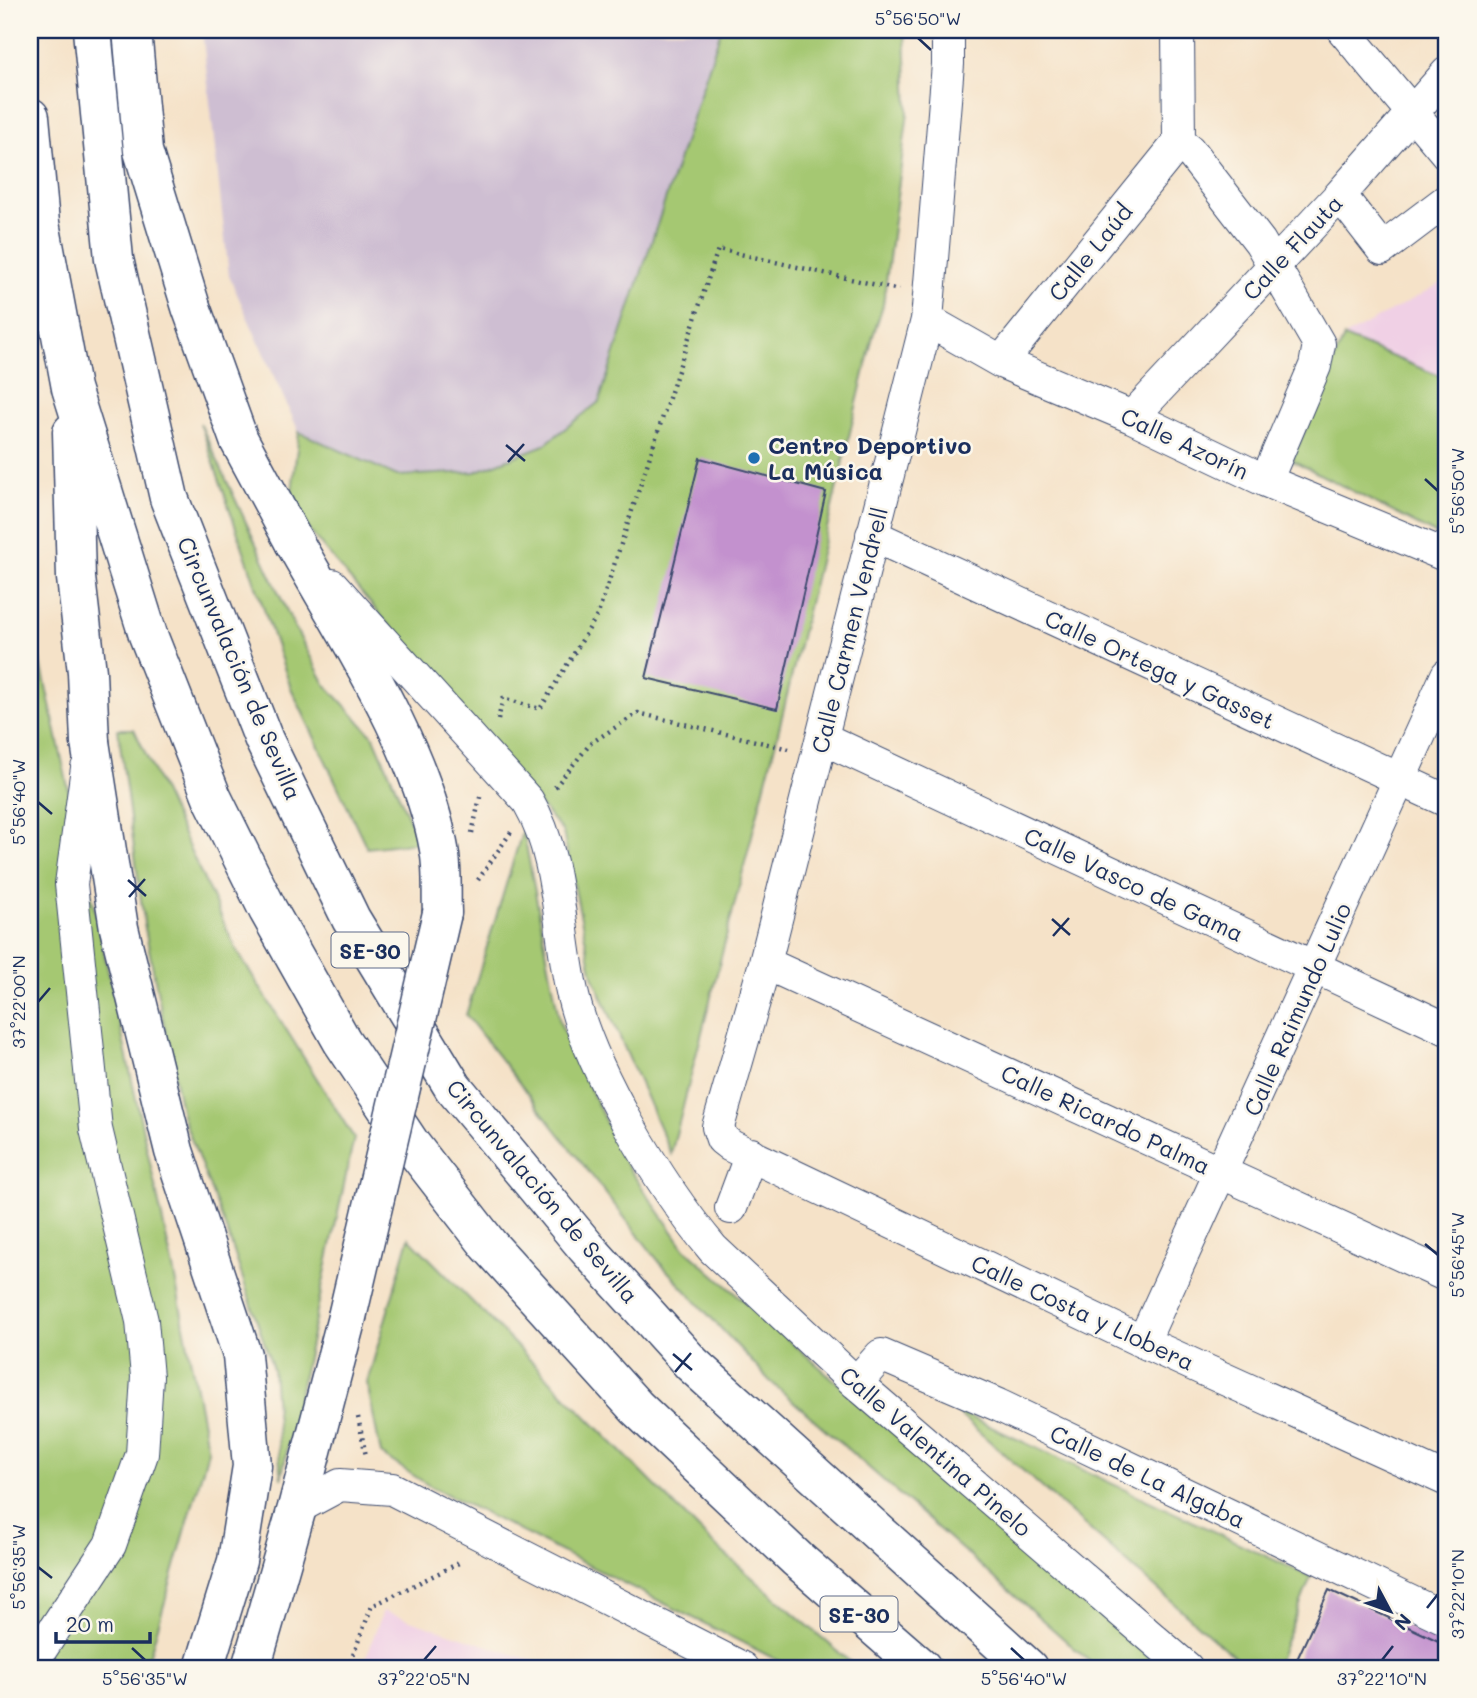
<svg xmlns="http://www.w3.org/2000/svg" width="1477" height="1698" font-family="Mali,sans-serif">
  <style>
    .built { fill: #f0d0e5 }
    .industrial { fill: #cebed2 }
    .green { fill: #a5c872; stroke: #607c68; stroke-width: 2 }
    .building { fill: #c391ce }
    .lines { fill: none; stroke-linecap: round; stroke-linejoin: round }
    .minor-casing { stroke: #3c4a6e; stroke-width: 34 }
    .major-casing { stroke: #3c4a6e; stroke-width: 41 }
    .highway-casing { stroke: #3c4a6e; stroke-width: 41 }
    .path { stroke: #3c4a6e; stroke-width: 4.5; stroke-dasharray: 2 5; stroke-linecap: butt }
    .minor { stroke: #fff; stroke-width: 32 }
    .major { stroke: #fff; stroke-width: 38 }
    .highway { stroke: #fff; stroke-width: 38 }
    .major-bridge-casing { stroke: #3c4a6e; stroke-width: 41; stroke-linecap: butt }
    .major-bridge { stroke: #fff; stroke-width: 38 }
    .ticks { fill: none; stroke: #1b2f5e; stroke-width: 2.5 }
    .poi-dot { fill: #1f6fb2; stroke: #fbf7ec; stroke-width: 2.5 }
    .labels { text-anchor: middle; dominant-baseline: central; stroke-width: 5; stroke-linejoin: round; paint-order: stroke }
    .shield { fill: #fbf7ec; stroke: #5e6b89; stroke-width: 2 }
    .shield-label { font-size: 21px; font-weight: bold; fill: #1b2f5e }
    .street-label { font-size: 23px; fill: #1b2f5e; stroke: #fbf7ec }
    .poi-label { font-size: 23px; font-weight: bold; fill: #1b2f5e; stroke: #fbf7ec; text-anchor: start }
    .neatline { fill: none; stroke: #1b2f5e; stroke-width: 2.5 }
    .ticks-label { font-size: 18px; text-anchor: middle; fill: #1b2f5e }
  </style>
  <rect width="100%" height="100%" fill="#fbf7ec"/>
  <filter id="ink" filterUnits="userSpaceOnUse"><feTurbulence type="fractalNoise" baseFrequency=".0143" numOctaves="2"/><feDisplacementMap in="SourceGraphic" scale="14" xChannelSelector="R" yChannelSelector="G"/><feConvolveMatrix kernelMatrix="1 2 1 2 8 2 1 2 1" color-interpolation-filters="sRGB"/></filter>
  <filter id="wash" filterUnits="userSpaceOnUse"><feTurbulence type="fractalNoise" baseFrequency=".00686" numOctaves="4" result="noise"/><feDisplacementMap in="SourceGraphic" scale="28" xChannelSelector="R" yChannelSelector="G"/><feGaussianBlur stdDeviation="1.57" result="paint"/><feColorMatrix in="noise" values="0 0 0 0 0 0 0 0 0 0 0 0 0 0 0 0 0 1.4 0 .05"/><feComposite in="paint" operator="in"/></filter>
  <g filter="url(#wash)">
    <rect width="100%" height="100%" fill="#f5e2c8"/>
    <path class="built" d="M1447 280V540L1292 460 1344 337Z
      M383 1611 555 1668H362Z"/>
    <path class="industrial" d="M202 30H721L599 402 544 445 475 472 397 476 299 432 229 276Z"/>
    <path class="green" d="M721 30H905L908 112 883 305 873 336 778 733 671 1154 593 976 563 832 290 508 299 432 397 476 475 472 544 445 599 402Z
      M1344 337 1447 379V540L1292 460Z
      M200 423 294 626 325 684 374 737 419 842 367 848 291 688Z
      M30 613 174 1273 208 1451 146 1668H30Z
      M118 729H134L237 951 354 1138 281 1479 273 1369 229 1237 182 1115 145 929Z
      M523 829 560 1023 623 1160 685 1249 1163 1668H1097L769 1380 661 1264 466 1015Z
      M409 1238 711 1542 857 1668H793L428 1485 381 1454 367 1383Z
      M953 1409 1311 1577 1275 1668H1247Z"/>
    <g id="blocks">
      <path class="building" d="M700 458 826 492 777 709 646 678Z
        M1329 1590 1447 1645V1668H1293Z"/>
    </g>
  </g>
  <g filter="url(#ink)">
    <use href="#blocks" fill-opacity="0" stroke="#3c4a6e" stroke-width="2"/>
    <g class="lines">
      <g class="minor-casing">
        <path id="minor" d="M948 30V64L927 320 765 963 718 1127 722 1139 731 1146 1143 1342 1447 1480
          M1343 30 1447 154
          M1179 142 1189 150 1260 242 1319 344 1315 366 1266 481
          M1340 195 1382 249 1447 200
          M927 320 1001 362 1132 417 1266 481 1447 556
          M1001 362 1179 142 1178 30
          M1132 417 1340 195 1447 73
          M872 535 1447 801
          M332 585 528 801C560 856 558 926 571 987 587 1067 661 1187 713 1249L856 1383 1187 1668
          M822 738 1447 1029
          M765 963 1447 1276
          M731 1208 751 1154
          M1143 1342 1447 675
          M856 1383 881 1355 998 1405 1447 1619
          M297 1508 340 1485 392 1489 742 1668
          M30 1666 110 1545 142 1454 147 1377 142 1321 96 1129 71 884 87 768"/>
      </g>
      <g class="major-casing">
        <path id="major" d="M294 542C345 633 421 746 439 849 443 870 441 893 442 913
          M90 742 119 928 174 1151 242 1355 252 1466 237 1561 204 1668
          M251 1668 297 1508 347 1317"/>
      </g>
      <g class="highway-casing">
        <path id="highway" d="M92 30 114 259 169 498 264 740 351 919 453 1087 586 1247 692 1364 1028 1668
          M132 30 143 151 191 307 239 440 294 542
          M30 117 40 223 71 388 148 635 212 797 268 910 342 1041 412 1146 488 1244 636 1407 797 1559 922 1668
          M72 432 76 578 87 672 90 742"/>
      </g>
      <path class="path" d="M498 720 503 698 540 709 598 614 718 249 899 290
        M555 787 591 743 638 713 789 749
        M472 833 481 793
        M478 880 511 832
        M358 1417 366 1456
        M348 1668 372 1606 463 1561"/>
      <use href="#minor" class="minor"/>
      <use href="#major" class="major"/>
      <use href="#highway" class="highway"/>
      <g class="major-bridge-casing">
        <path id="major-bridge" d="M347 1317 442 913"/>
      </g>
      <use href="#major-bridge" class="major-bridge"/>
    </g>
  </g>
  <path class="ticks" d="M918 38 931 50M506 445 525 461M508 462 524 444M1425 479 1438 491M38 802 52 814M128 880 146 896M129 897 145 879M1052 919 1070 935M1053 936 1069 918M38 1002 50 988M1425 1244 1438 1255M673 1354 692 1370M675 1372 691 1353M38 1567 52 1578M1427 1608 1438 1594M132 1648 145 1660M1011 1648 1024 1660M424 1660 436 1646M1382 1660 1393 1646"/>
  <circle class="poi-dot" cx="754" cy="458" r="7"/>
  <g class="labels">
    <g class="shield">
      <rect x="331.5" y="932.5" width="77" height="35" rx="5"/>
      <rect x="820.5" y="1596.5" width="77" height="35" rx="5"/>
    </g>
    <g class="shield-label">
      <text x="370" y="950">SE-30</text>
      <text x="859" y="1614">SE-30</text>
    </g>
    <g class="street-label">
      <text transform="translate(1292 247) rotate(-47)">Calle Flauta</text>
      <text transform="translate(1090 252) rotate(-51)">Calle Laúd</text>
      <text transform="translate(1185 443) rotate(25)">Calle Azorín</text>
      <text transform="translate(849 630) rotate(-76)">Calle Carmen Vendrell</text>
      <text transform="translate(240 668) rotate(67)">Circunvalación de Sevilla</text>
      <text transform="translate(1160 669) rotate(25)">Calle Ortega y Gasset</text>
      <text transform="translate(1134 884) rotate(25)">Calle Vasco de Gama</text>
      <text transform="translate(1297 1009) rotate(-66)">Calle Raimundo Lulio</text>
      <text transform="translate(1106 1119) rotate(25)">Calle Ricardo Palma</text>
      <text transform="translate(543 1191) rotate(50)">Circunvalación de Sevilla</text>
      <text transform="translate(1083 1312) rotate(25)">Calle Costa y Llobera</text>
      <text transform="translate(936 1451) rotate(41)">Calle Valentina Pinelo</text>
      <text transform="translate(1148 1476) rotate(25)">Calle de La Algaba</text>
    </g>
    <g class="poi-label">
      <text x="768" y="445">Centro Deportivo<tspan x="768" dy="26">La Música</tspan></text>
    </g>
  </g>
  <rect width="1477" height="1698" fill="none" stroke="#fbf7ec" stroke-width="77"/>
  <g transform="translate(1390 1611) rotate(131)" stroke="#fbf7ec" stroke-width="5" paint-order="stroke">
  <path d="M0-5L12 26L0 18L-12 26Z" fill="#1b2f5e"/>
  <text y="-10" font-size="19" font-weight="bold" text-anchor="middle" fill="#1b2f5e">N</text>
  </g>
  <path d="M56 1632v10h94v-10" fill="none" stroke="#1b2f5e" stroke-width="3.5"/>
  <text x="66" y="1632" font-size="21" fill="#1b2f5e" stroke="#fbf7ec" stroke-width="5" paint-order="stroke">20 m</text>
  <rect x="38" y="38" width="1400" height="1622" class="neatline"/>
  <g class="ticks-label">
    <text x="918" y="25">5°56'50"W</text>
    <text transform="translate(1458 491) rotate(-90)" y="6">5°56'50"W</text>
    <text transform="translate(19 802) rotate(-90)" y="6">5°56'40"W</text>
    <text transform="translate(19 1002) rotate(-90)" y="6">37°22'00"N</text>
    <text transform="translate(1458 1255) rotate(-90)" y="6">5°56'45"W</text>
    <text transform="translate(19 1567) rotate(-90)" y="6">5°56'35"W</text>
    <text transform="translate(1458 1594) rotate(-90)" y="6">37°22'10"N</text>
    <text x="145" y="1685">5°56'35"W</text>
    <text x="424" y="1685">37°22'05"N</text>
    <text x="1024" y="1685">5°56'40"W</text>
    <text x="1382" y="1685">37°22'10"N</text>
  </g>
</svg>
